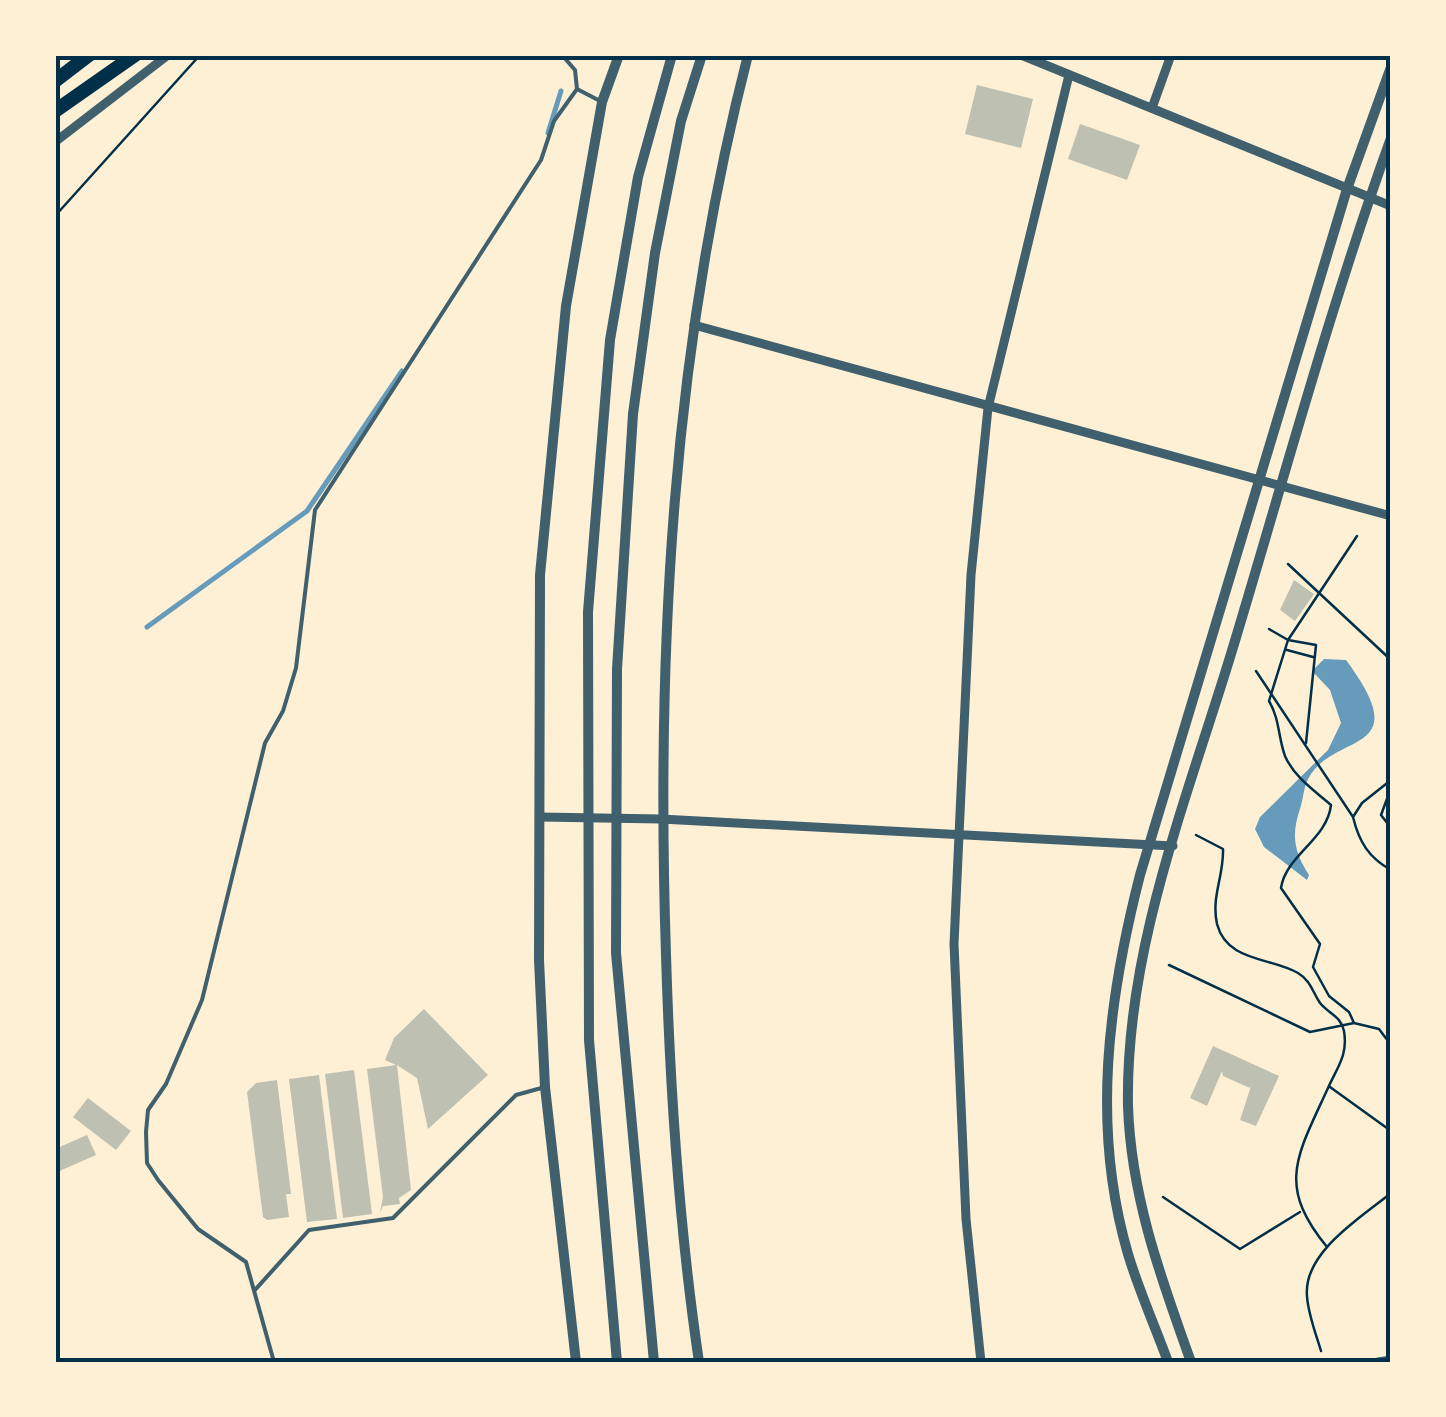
<svg xmlns="http://www.w3.org/2000/svg" width="1446" height="1417" font-family="'Roboto Condensed',sans-serif">
  <style>
    .water { fill: #669bbc }
    .lines { fill: none; stroke-linecap: round; stroke-linejoin: round }
    .stream { stroke: #669bbc; stroke-width: 5 }
    .building { fill: #bec0b2 }
    .path { stroke: #003049; stroke-width: 2.5 }
    .service { stroke: #3f606c; stroke-width: 4 }
    .minor { stroke: #3f606c; stroke-width: 9 }
    .tertiary { stroke: #3f606c; stroke-width: 10 }
    .trunk { stroke: #003049; stroke-width: 14 }
    .neatline { fill: none; stroke: #003049; stroke-width: 4 }
  </style>
  <rect width="100%" height="100%" fill="#fdf0d5"/>
  <path class="water" d="M1324 659 1346 660C1418 757 1334 730 1308 779 1304 786 1303 800 1300 809 1291 835 1294 852 1309 875L1307 880 1264 847 1255 829 1260 817 1328 750 1341 723 1330 690 1312 671Z"/>
  <g class="lines">
    <path class="stream" d="M548 133 561 91
      M147 627 307 511 402 371"/>
  </g>
  <path class="building" d="M977 85 1033 99 1021 148 965 134Z
    M1080 124 1140 145 1127 180 1068 159Z
    M1294 580 1314 594 1295 621 1280 610Z
    M424 1009 488 1075 428 1129 417 1078 397 1065 411 1190 399 1198 400 1204 383 1206 380 1213 383 1197 367 1069 396 1065 385 1060 394 1038Z
    M1213 1046 1279 1076 1256 1126 1240 1120 1252 1083 1250 1088 1223 1076 1222 1071 1207 1106 1190 1098Z
    M354 1070 372 1214 343 1218 325 1074Z
    M319 1075 337 1219 307 1222 289 1079Z
    M277 1080 291 1194H286L289 1217 267 1220 263 1217 247 1092 256 1083Z
    M88 1098 131 1131 116 1150 73 1117Z
    M87 1135 96 1155 55 1173V1149Z"/>
  <g class="lines">
    <path class="path" d="M55 216 200 55
      M1288 564 1391 660
      M1269 629 1288 640 1316 645 1306 743
      M1287 650 1313 657
      M1256 671 1353 817
      M1391 780 1362 803 1353 817C1359 842 1369 858 1391 870
      M1391 788 1381 815 1391 828
      M1196 835 1223 849C1224 876 1211 896 1217 924 1227 962 1270 957 1298 973 1311 981 1312 991 1320 1003 1329 1014 1341 1016 1344 1031 1348 1055 1338 1066 1328 1088 1297 1156 1276 1185 1327 1247
      M1169 965 1310 1032 1354 1023 1379 1029 1391 1045
      M1354 1023 1349 1012 1329 996 1313 967 1320 944 1281 888C1286 855 1327 840 1331 805 1315 791 1294 777 1285 756 1278 737 1280 720 1269 701L1288 640 1357 536
      M1330 1087 1391 1131
      M1163 1197 1240 1249 1300 1212
      M1321 1351C1316 1334 1308 1314 1307 1296 1303 1252 1362 1217 1391 1193"/>
    <path class="service" d="M562 55 575 70 577 89
      M255 1290 309 1230 393 1218 516 1095 545 1087
      M274 1362 246 1262 198 1229 158 1180 147 1163 146 1132 148 1110 166 1084 202 1000 265 743 283 711 296 668 315 510 541 160 554 121 577 89 602 102"/>
    <path class="minor" d="M1021 55 1391 206
      M1152 108 1171 55
      M55 142 168 55
      M694 325 1391 516
      M540 817 661 819 1173 846
      M981 1362 966 1219 954 944 971 575 988 408 1069 75
      M1378 1362 1391 1360"/>
    <path class="tertiary" d="M576 1362 545 1087 539 960 540 575 566 306 602 102 619 55
      M617 1362 589 1040 588 612 610 340 638 177 672 55
      M654 1362 616 953 617 669 633 414 655 253 681 121 702 55
      M699 1362C679 1227 670 1091 666 955 656 652 672 350 748 55
      M1168 1362C1155 1326 1139 1291 1128 1254 1091 1128 1108 1000 1140 875L1347 189 1391 67
      M1191 1362C1161 1278 1131 1197 1128 1106 1125 948 1189 794 1234 644 1285 475 1331 304 1391 138"/>
    <path class="trunk" d="M55 81 89 55
      M55 111 135 55"/>
  </g>
  <rect width="1446" height="1417" fill="none" stroke="#fdf0d5" stroke-width="115"/>
  <rect x="58" y="58" width="1330" height="1302" class="neatline"/>
</svg>
